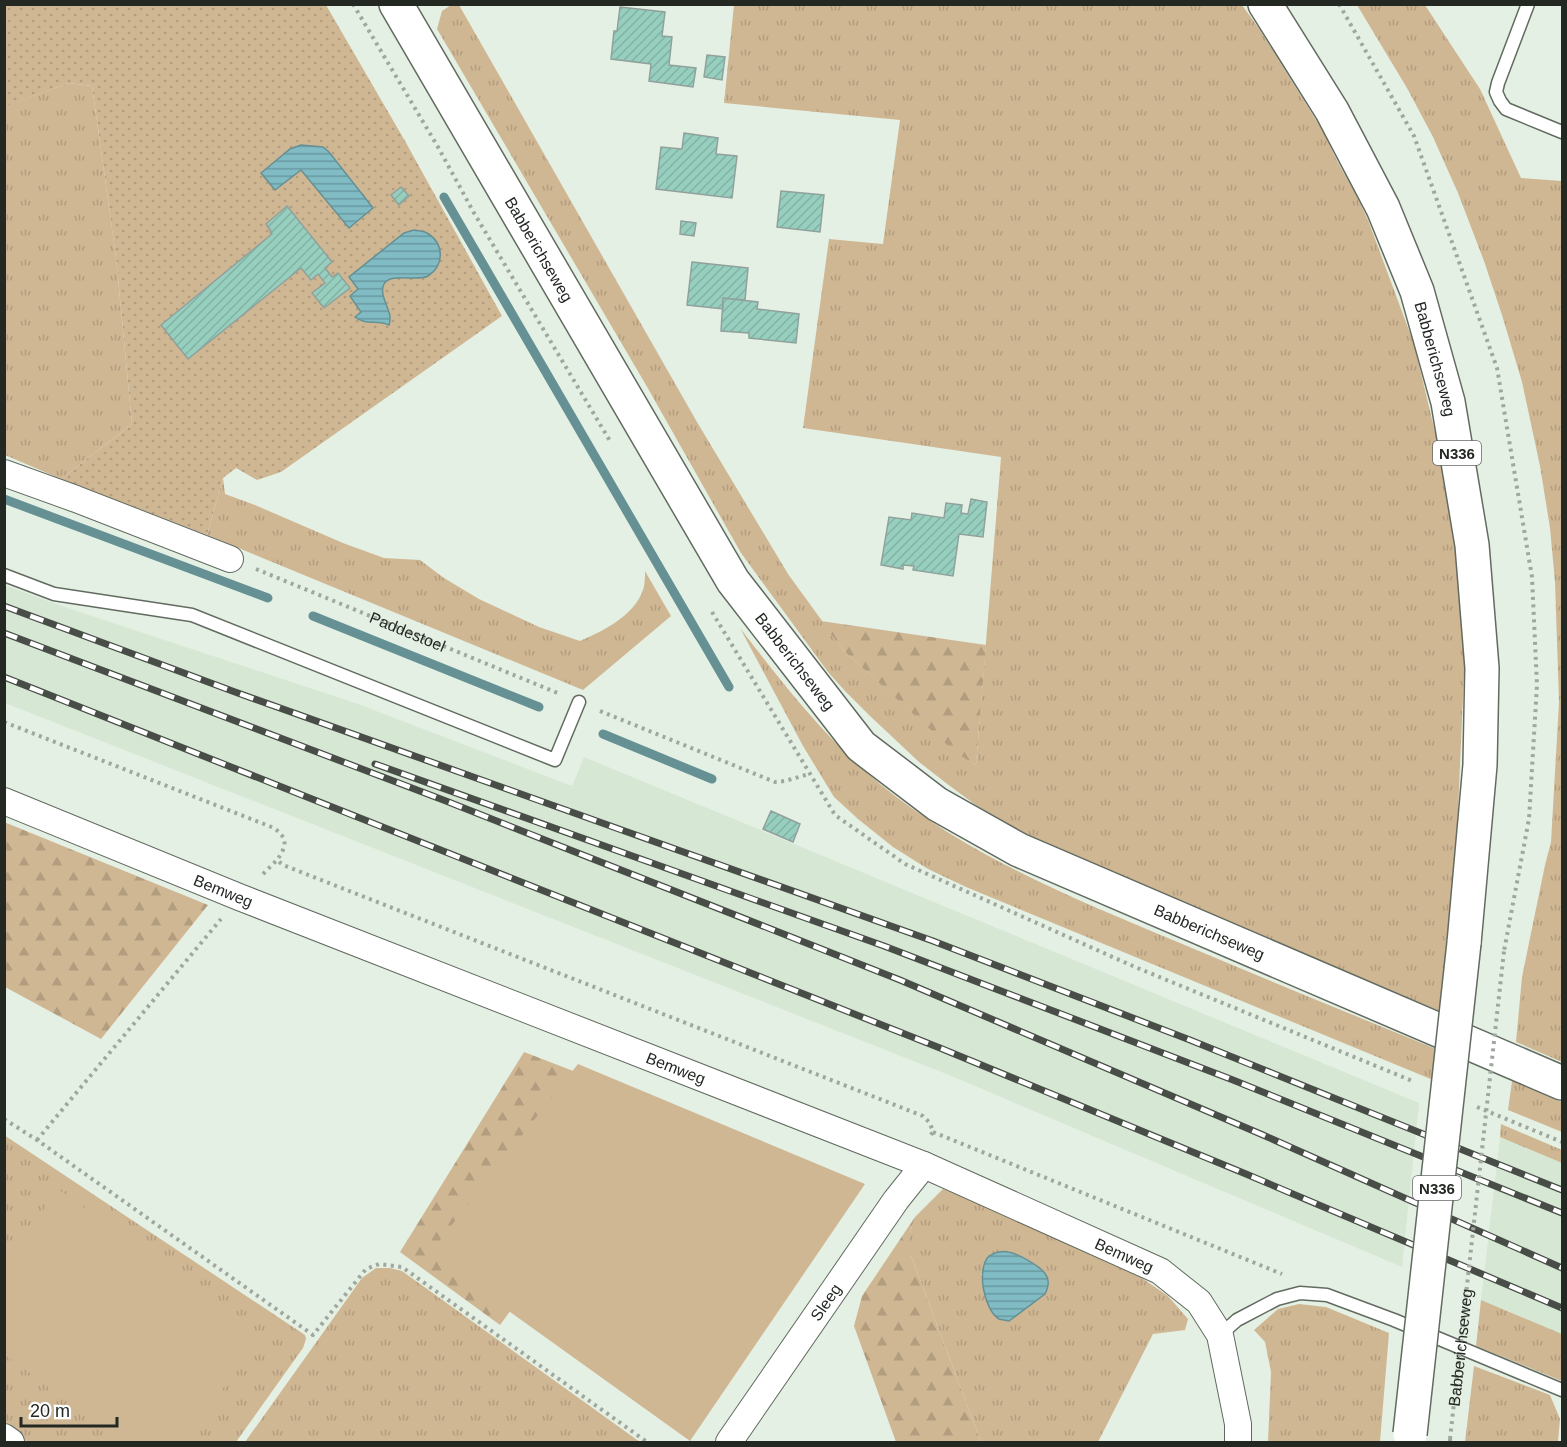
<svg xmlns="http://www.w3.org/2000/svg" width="1567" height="1447" font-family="Arial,sans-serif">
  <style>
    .built { fill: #d6e7d4 }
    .grass { fill: url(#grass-tufts); fill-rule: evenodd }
    .forest { fill: url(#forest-firs) }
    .park { fill: #d0b794 }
    .garden { fill: url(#garden-dots) }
    .water { fill: url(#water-rules); stroke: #659094; stroke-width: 1.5 }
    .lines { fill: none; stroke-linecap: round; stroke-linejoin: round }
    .stream { stroke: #659094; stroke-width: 9 }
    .building { fill: url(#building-hatch); stroke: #90a19c; stroke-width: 1.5 }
    .lane-casing { stroke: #626b60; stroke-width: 15 }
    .street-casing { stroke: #626b60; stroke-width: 28 }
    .secondary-casing { stroke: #626b60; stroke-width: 36 }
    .primary-casing { stroke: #626b60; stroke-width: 36 }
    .path { stroke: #9fa79e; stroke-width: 4; stroke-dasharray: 3 4.5; stroke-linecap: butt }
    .lane { stroke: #fff; stroke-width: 12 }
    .street { stroke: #fff; stroke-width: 26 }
    .secondary { stroke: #fff; stroke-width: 33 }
    .primary { stroke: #fff; stroke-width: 33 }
    .rail-casing { stroke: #484e47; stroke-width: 7 }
    .rail { stroke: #fff; stroke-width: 4.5; stroke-dasharray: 14; stroke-linecap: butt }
    .primary-bridge-casing { stroke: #626b60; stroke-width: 36; stroke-linecap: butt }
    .path-bridge { stroke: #9fa79e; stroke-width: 4; stroke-dasharray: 3 4.5; stroke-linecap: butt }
    .primary-bridge { stroke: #fff; stroke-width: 33 }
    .labels { text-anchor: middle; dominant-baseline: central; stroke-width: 6; stroke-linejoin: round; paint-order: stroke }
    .shield { fill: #fff; stroke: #656865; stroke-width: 1.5 }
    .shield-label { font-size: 15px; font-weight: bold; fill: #232823 }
    .street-label { font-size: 16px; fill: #232823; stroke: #fff }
  </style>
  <defs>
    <pattern id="grass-tufts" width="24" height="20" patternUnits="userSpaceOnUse" patternTransform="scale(1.5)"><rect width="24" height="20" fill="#d0b794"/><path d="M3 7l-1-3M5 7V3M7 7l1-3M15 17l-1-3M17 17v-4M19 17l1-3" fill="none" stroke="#b29d7f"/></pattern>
    <pattern id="forest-firs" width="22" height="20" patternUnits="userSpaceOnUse" patternTransform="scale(1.5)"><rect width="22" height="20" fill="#d0b794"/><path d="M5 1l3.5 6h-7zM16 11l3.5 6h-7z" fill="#b29d7f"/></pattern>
    <pattern id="garden-dots" width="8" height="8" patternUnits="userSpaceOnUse" patternTransform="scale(1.5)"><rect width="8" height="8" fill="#d0b794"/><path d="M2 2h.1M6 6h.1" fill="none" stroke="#b29d7f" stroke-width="1.8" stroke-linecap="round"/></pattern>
    <pattern id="water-rules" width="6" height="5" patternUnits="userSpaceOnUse" patternTransform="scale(1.5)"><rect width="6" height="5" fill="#81bcc5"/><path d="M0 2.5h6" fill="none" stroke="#6999a0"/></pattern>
    <pattern id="building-hatch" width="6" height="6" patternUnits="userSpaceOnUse" patternTransform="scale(1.5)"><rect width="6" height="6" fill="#97cfbf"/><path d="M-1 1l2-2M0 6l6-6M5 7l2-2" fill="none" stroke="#82b2a4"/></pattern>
  </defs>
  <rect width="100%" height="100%" fill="#e5f0e4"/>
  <path class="built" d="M4 585 62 606 358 704 572 786 584 757 1419 1103 1402 1267 949 1075 5 703Z
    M1500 1137 1562 1163V1334L1481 1300Z"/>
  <path class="grass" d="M451 5H459L697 422 788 574 844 651 956 752 976 765 1001 457 803 428 829 239 883 244 900 120 724 103 734 5H1242L1260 30 1324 133 1336 159 1353 189 1368 220 1414 344 1440 453 1454 528 1465 650 1457 835 1450 927 1440 1011 1127 883 1073 858 1017 829 977 806 946 783 919 762 870 716 845 691 828 672 741 553 646 385 437 29 442 11Z
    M1357 5H1425L1480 89 1521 178 1562 181V1062L1516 1042 1522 977 1545 865 1551 842 1559 702 1555 582 1550 528 1540 466 1522 382 1502 315 1484 261 1458 193 1433 137 1407 88Z
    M69 83 92 86 116 257 132 424 61 479 5 455 4 106Z
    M223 478 225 494 255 505 343 543 384 558 420 560 444 578 479 599 539 627 580 641C603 631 634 616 643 590 645 584 645 577 645 571L671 616 583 690 207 535Z
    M740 628C782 683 826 739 880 784 968 856 1076 900 1180 943 1265 979 1351 1014 1436 1049L1433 1080 966 887 928 869 893 847 858 819 834 797 803 746Z
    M1512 1081 1562 1102V1132L1508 1110Z
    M1501 1124 1562 1150V1163L1500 1137Z
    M4 1135 305 1335 306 1339 303 1348 236 1442H27L5 1424Z
    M943 1189 1096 1251 1136 1274 1168 1296 1188 1319 1185 1330 1153 1334 1098 1442H981L910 1253V1233L915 1217ZM989 1256C999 1257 1015 1256 1024 1259 1034 1262 1046 1272 1048 1281L981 1275Z
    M376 1268H390L402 1271 640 1442H245L362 1278Z
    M1481 1300 1562 1334V1381L1476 1346Z
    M1299 1304 1326 1307 1389 1333 1380 1442H1268L1271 1372 1265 1342 1254 1330 1278 1309Z
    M1474 1366 1550 1395 1560 1419 1558 1442H1465Z"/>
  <path class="forest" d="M821 621 986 645 976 765 956 753 844 651Z
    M4 822 208 905 101 1039 5 987Z
    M524 1052 734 1133 536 1276 500 1325 400 1252Z
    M915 1217 910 1233V1253L981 1442H896L854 1326 862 1296Z"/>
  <path class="park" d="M578 1064 865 1184 690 1441 429 1254Z
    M58 1189 261 1336 184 1442H125L5 1355V1263Z"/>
  <path class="garden" d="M4 5H326L405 141 502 316 281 472 257 480 236 468 223 478 207 535 61 479 132 424 116 257 92 86 69 83 5 106Z"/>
  <path class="water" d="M301 145 323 147 329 152 373 208 349 228 301 170 275 190 261 173 290 149Z
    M414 230C418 231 424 231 427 233 444 243 445 265 428 276 418 282 390 272 384 284 379 293 388 306 390 316 390 318 390 323 389 325 378 319 366 326 355 317L361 312 350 296 358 289 349 277 404 233Z
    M998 1252C1002 1252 1005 1251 1008 1252 1017 1253 1042 1267 1046 1275 1050 1281 1048 1288 1045 1294L1009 1321C1006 1320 1002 1320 999 1319 984 1310 976 1269 989 1256 992 1254 995 1253 998 1252Z"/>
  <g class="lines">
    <path class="stream" d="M444 197 729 687
      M4 499 268 598
      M313 616 539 707
      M603 734 712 779"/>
  </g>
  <path class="building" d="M620 7 665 12 662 36 672 37 669 65 696 68 693 87 649 81 651 64 611 59 614 31H617Z
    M707 55 725 57 722 80 704 77Z
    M684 133 718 138 716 154 737 156 732 198 656 189 661 147 682 149Z
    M401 187 409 196 399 205 391 195Z
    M781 191 824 195 820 232 777 227Z
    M287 206 332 262 325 268 332 277 338 273 350 288 324 308 312 293 325 283 318 274 311 280 301 268 188 359 161 325 272 234 270 232 271 231 266 224Z
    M681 221 696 223 694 236 680 234Z
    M692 262 748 268 745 300 723 298V309L687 305Z
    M723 298 758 302 757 309 799 314 796 343 749 338V333L721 331Z
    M971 499 987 502 983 537 959 534 953 576 913 570 914 566 903 565V569L881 565 889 517 911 520 912 513 944 518 946 503 962 505 961 513 968 514Z
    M771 811 800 824 793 842 763 829Z"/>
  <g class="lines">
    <g class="lane-casing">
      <path id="lane" d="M1528 4 1498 83 1496 92 1500 101 1506 109 1562 132
        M4 575 54 594 192 615 555 760 579 702
        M1220 1335 1237 1320 1277 1299 1300 1293 1327 1295 1394 1320 1562 1390"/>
    </g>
    <g class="street-casing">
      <g id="street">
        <path d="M4 473 76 499 230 559"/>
        <path id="s2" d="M4 801 239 897 924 1165 1160 1271 1199 1302 1220 1335 1238 1424V1442"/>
        <path d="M4 1437 11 1442"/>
        <path id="s3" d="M729 1442 896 1200 924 1165"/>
      </g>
    </g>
    <g class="secondary-casing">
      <g id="secondary">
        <path id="s4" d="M396 4 733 581 861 746 937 804 1019 850 1562 1083"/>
      </g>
    </g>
    <g class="primary-casing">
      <g id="primary">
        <path id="s5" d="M1265 4 1332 111 1383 208 1417 291 1448 402 1472 545 1482 668 1480 765 1464 943"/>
      </g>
    </g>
    <g class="path">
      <path d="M353 4 438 147 474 213 610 441"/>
      <path d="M1339 4 1414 136 1497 368 1532 577 1537 685 1529 819 1504 951"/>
      <path id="s1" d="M256 569 560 694"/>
      <path d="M712 612 835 815 905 864 1135 967 1415 1082"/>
      <path d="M600 711 775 782 785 781 809 774"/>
      <path d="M4 722 274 828C288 838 287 846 277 860"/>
      <path d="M263 874 277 860 283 865 923 1116 930 1123 933 1132 930 1136"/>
      <path d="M1477 1107 1562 1142"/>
      <path d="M4 1119 37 1140 313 1335 366 1269 379 1264 402 1267 647 1442"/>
      <path d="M933 1132 1282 1274"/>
      <path d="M37 1140 221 919"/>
      <path d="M1450 1442V1439"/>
    </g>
    <use href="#lane" class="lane"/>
    <use href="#street" class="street"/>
    <use href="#secondary" class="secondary"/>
    <use href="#primary" class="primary"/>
    <g class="rail-casing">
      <path id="rail" d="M4 606 235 692 933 941 1190 1040 1562 1190
        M4 633 446 801 900 980 1263 1135 1562 1268
        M4 677 940 1048 1246 1174 1562 1308
        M375 764 884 946 1233 1080 1562 1213"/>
    </g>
    <use href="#rail" class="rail"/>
    <g class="primary-bridge-casing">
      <path id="primary-bridge" d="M1410 1434 1464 943"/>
    </g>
    <path class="path-bridge" id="s6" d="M1450 1439 1504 951"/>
    <use href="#primary-bridge" class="primary-bridge"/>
  </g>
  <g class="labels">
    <g class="shield">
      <rect x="1433" y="441" width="48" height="24" rx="4.5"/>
      <rect x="1413" y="1176" width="48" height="24" rx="4.5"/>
    </g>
    <g class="shield-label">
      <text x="1457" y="453">N336</text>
      <text x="1437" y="1188">N336</text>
    </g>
    <g class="street-label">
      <text stroke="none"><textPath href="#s4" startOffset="284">Babberichseweg</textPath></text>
      <text stroke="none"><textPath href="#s5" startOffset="396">Babberichseweg</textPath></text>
      <text stroke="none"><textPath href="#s1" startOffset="164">Paddestoel</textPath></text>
      <text stroke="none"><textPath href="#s4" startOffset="770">Babberichseweg</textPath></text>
      <text stroke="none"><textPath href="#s2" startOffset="237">Bemweg</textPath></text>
      <text stroke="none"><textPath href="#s4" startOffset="1274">Babberichseweg</textPath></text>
      <text stroke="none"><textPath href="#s2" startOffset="723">Bemweg</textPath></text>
      <text stroke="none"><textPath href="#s2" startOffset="1209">Bemweg</textPath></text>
      <text stroke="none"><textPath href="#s3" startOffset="170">Sleeg</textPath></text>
      <text stroke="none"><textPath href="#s6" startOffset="92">Babberichseweg</textPath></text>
    </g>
  </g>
  <rect width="1567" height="1447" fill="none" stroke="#232823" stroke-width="12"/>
  <path d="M21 1417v9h96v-9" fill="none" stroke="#232823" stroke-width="3"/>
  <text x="30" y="1417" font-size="18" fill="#232823" stroke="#ffffff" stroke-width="4.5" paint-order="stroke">20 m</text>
</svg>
